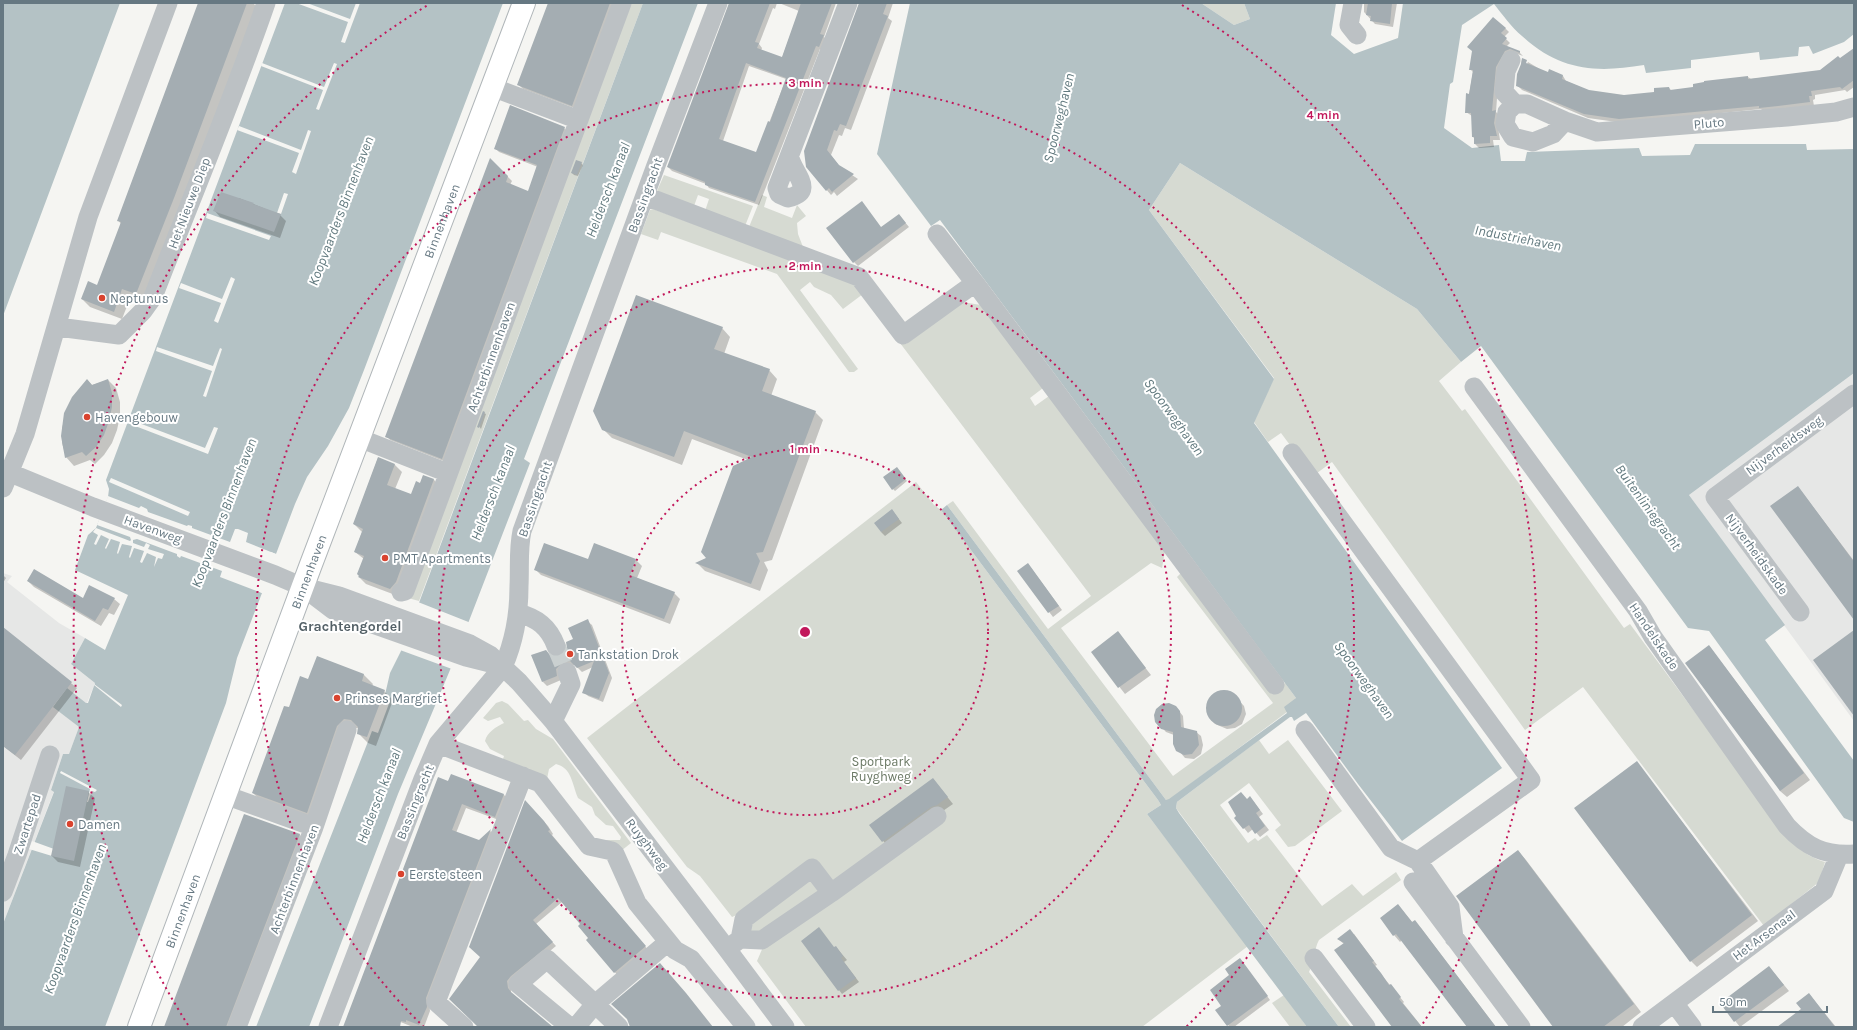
<svg xmlns="http://www.w3.org/2000/svg" width="1857" height="1030" font-family="Karla,sans-serif">
  <style>
    .built { fill: #e6e7e6 }
    .green { fill: #d6dad2 }
    .water { fill: #b4c2c5 }
    .pier { fill: #f5f5f2 }
    .shadow { fill: #0003; fill-rule: evenodd }
    .building { fill: #a4adb2; fill-rule: evenodd }
    .lines { fill: none; stroke-linecap: round; stroke-linejoin: round }
    .minor-tunnel { stroke: #cad0d0; stroke-width: 19; stroke-dasharray: 19 10; stroke-linecap: butt }
    .major-casing { stroke: #b0b6b9; stroke-width: 24 }
    .minor { stroke: #bcc1c4; stroke-width: 19 }
    .major { stroke: #fff; stroke-width: 22 }
    .ring { fill: none; stroke: #c2185b; stroke-width: 2; stroke-dasharray: 2 4 }
    .poi-dot { fill: #d9432f; stroke: #fff; stroke-width: 1.5 }
    .labels { text-anchor: middle; dominant-baseline: central; stroke-width: 4; stroke-linejoin: round; paint-order: stroke }
    .street-label { font-size: 13px; fill: #667882; stroke: #fff }
    .poi-label { font-size: 13px; fill: #667882; stroke: #fff; text-anchor: start }
    .park-label { font-size: 13px; fill: #6b7965; stroke: #fff }
    .water-label { font-size: 14px; font-style: italic; fill: #627a7f; stroke: #fff }
    .neighbourhood-label { font-size: 14px; font-weight: bold; fill: #546167; stroke: #fff }
    .centre { fill: #c2185b; stroke: #fff; stroke-width: 2 }
    .ring-label { font-size: 12px; text-anchor: middle; font-weight: bold; fill: #c2185b; stroke: #fff; stroke-width: 4; stroke-linejoin: round; paint-order: stroke }
  </style>
  <rect width="100%" height="100%" fill="#f5f5f2"/>
  <path class="built" d="M1854 373V721L1689 495Z
    M3 573 12 576 7 582 59 623 85 638 71 664 95 683 87 703 53 706 79 727 69 754H63L51 790 54 791 3 924Z"/>
  <path class="green" d="M631 3H643L419 601 408 598Z
    M1201 3H1244L1250 19 1234 25Z
    M1180 163 1417 309 1461 362 1439 381 1462 411 1465 409 1624 628 1630 624 1781 829C1796 846 1803 855 1825 862L1819 882 1764 926 1583 687 1525 730 1332 462 1313 476 1281 433 1268 442 1254 422 1274 378 1149 210Z
    M664 175 753 206 745 226 705 211 709 199 698 195 694 206 657 191Z
    M762 195 767 197 764 207 792 218 797 205 806 216 797 223 798 234 803 247 749 227Z
    M653 209 854 283 906 344 962 302 981 305 1043 388 1030 398 1035 406 1049 396 1165 551 1162 568 1151 563 1061 628 1173 776 1273 703 1177 577 1181 573 1271 693 1285 683 1296 698 1287 712 1169 800H1166L947 505 953 501 1048 629 1091 596 863 294 843 309 831 295 814 287 810 282 800 290 858 369 854 372H849L777 274 661 232 658 240 641 234 650 210Z
    M916 482 934 505 941 510 1158 800 1161 805 1147 814 1248 946 1142 1027H806L757 961 763 947 739 914 732 917 700 876 687 867 587 738Z
    M502 701 508 704 524 721 528 720 536 729 553 739 631 843 621 851 605 840H620L621 837 613 826 606 825 595 815 592 807 578 798C572 784 572 768 556 764L549 769 547 779 502 762 504 756 490 749 485 741C487 732 496 727 504 723L500 717 488 721 483 718 496 703Z
    M1259 740 1269 754 1288 740 1342 811 1295 846 1288 847 1275 830 1281 825 1249 783 1220 805 1248 843 1255 838 1258 841 1267 835 1322 906 1352 884 1363 896 1396 872 1401 880 1319 940C1314 949 1314 962 1309 972L1351 1027H1339L1176 808 1177 802Z
    M1284 995 1307 1027H1290L1272 1003Z"/>
  <path class="water" d="M3 3H120L3 316Z
    M285 3H503L364 370 349 408 328 446 307 477 295 504 276 554 271 552 256 590 262 593 237 658 226 703 105 1027H3V924L54 792 51 790 63 754H69L79 727 53 707 67 688 86 703H88L95 683 71 664 85 638 105 650 128 595 75 570 88 535 96 528 108 497 109 489 106 480Z
    M643 3H698L524 459 530 463 450 670 398 794 309 1027H256L369 739 372 731 378 733 390 701 384 699 390 673 401 651Z
    M910 3H1201L1234 25 1250 19 1244 3H1336L1331 35 1354 54 1398 38 1403 3H1854V34L1844 42 1813 54 1809 46 1799 47 1798 56 1760 60 1759 52 1691 60V68L1646 73 1644 65C1596 73 1560 71 1522 36 1511 27 1503 15 1494 4L1462 25 1453 82 1450 84 1444 128 1472 148 1499 145 1501 161H1525L1527 152 1639 148 1642 156 1690 155 1695 144H1806L1807 150 1854 149V373L1689 495 1785 625 1765 640 1854 761V822L1844 818 1709 631 1688 628 1481 346 1461 362 1417 309 1180 163 1149 210 1274 379 1254 423 1502 768 1402 841 1358 784 1306 713 1294 721 1292 717H1290L1177 802 1176 808 1179 813 1339 1027H1307L1147 814 1161 805 1158 800 941 510 947 505 1166 800 1169 799 1287 713 1284 707 1296 698 940 220 931 226 877 154Z"/>
  <path class="pier" d="M296 3H307L350 19 356 3H360L345 43 341 42 348 22Z
    M262 63 324 87 334 63 337 64 319 110 316 109 323 90 261 66Z
    M239 126 301 150 308 130 311 131 296 174 292 172 299 153 237 130Z
    M284 193 288 194 281 214 277 213Z
    M207 213 271 236 269 240 206 218Z
    M231 277 235 279 218 323 214 321 221 303 179 288 181 283 222 299Z
    M157 347 213 366 220 348 222 349 206 397 203 396 212 371 156 351Z
    M131 420 205 448 214 427 218 428 208 454 130 424Z
    M111 478 190 512 188 516 109 482Z
    M108 496 139 508 141 506 147 509 148 512 187 526 188 525 192 526V528L230 542 235 529H238L248 533 246 542 276 554V556L272 555 258 589 262 591V593L220 577 222 571 181 556 180 558 177 556V554L137 539 133 540V543L144 547 146 543 150 545 148 549 164 554 162 559 158 558 154 567 156 557 147 553 142 563 140 562 144 551 134 548 130 558 129 557 132 546 122 544 118 554 117 553 120 542 111 539 106 549 105 548 109 539 101 535 96 545 94 544 98 535 93 532 96 528 130 541 131 540 130 537 97 525Z
    M418 602 471 623 452 669 400 650Z
    M94 684 122 705 121 707 94 685Z
    M61 771 97 790 95 792 92 791 88 802H87L90 789 60 773Z
    M32 841 54 849 52 856 29 849Z"/>
  <path class="shadow" d="M199 3H253L257 7 145 301 131 296 122 319 90 307 82 299 98 286 121 224 118 220Z
    M549 3H617L577 109 523 89 519 85Z
    M730 3H777L775 9 773 8 759 44 762 48 761 51 782 58 799 11 779 3H836L824 37 827 40 823 50 820 49 759 205 709 188 706 184 672 171 668 167ZM749 66 786 79 757 154 723 141Z
    M860 3H893L888 18 892 21 851 130 845 128 842 136 839 135 831 155 840 167 858 179 837 196 834 192 831 195 807 167Z
    M1364 3H1397L1393 27 1375 24 1364 12Z
    M1505 28 1509 32 1504 37 1510 43 1506 47 1519 52 1523 56 1515 53 1499 71 1496 112 1499 115 1498 127 1500 140H1493L1494 147 1479 148 1475 144V139L1473 137 1472 116 1466 112 1473 72 1470 69Z
    M1854 49V87L1847 92 1845 90 1815 95V99L1813 100 1814 106 1764 112 1761 109 1624 123 1588 118 1522 90 1518 86 1522 59 1527 61H1526L1525 68 1528 62 1548 74 1550 71 1563 76 1566 81 1589 91 1624 96 1655 93 1669 88 1672 91 1694 88 1748 77 1751 79 1821 71 1841 60Z
    M564 128 568 132 446 462 390 440 387 436 491 160 512 181 510 185 529 192 538 167 499 152 495 148Z
    M581 163 583 165 578 176 574 175 572 173Z
    M239 198 280 215 286 221 280 238 220 217 214 210Z
    M899 215 909 227 858 266 854 262 882 228Z
    M722 328 730 337 724 354 769 370 777 379 771 396 815 412 823 420 772 560 764 562 768 570 760 591 705 571 697 563 707 558 748 460 692 439 682 465 612 438 603 429Z
    M108 380 116 388 120 402V416L117 430 112 443 104 455 95 464 90 460 74 466 66 457 62 443V428L70 402 88 381 92 385Z
    M484 413 486 414 481 429 479 426Z
    M378 458 395 465 402 472 395 489 412 495 420 484 423 476 434 480 441 487 398 596 366 584 359 577 364 559 355 552 362 532 354 524Z
    M898 470 907 481 895 491 893 489Z
    M1798 487 1854 561V618Z
    M892 510 902 523 885 536 881 532Z
    M636 560 642 566 637 578 674 593 680 599 670 624 541 575 535 569 589 561Z
    M1031 568 1062 610 1053 617 1018 571Z
    M3 575 6 578 3 583Z
    M28 581 84 599H114L120 604 114 615 109 613 101 626 34 587Z
    M587 621 592 625 612 678 603 702 588 696 584 692 593 667 582 672 575 665 567 666 561 680 547 686 543 682 551 656 555 658 561 657Z
    M3 628 77 688 21 760 3 746Z
    M1118 633 1151 675 1125 694 1092 652Z
    M1709 646 1810 780 1787 797 1780 791Z
    M318 657 364 675 373 684 372 686 384 691 393 700 376 746 368 743 358 733 359 728H355L316 821 262 802 253 793 289 709 309 681Z
    M1223 691 1232 693 1244 706 1246 714 1242 724 1235 728 1227 729 1215 724 1211 719 1208 709V703L1213 696Z
    M1179 711 1183 716 1184 729 1196 732 1201 736 1203 745 1201 754 1194 759 1185 758 1174 745V735L1166 732 1156 721Z
    M1636 762 1758 921 1697 967 1691 961Z
    M451 775 504 795 508 799 499 820 466 808 456 833 479 841 491 831 494 834 429 1003 430 1011 424 1027H413L393 1019 390 1027H344Z
    M933 779 953 804 889 848 871 826Z
    M88 792 95 798 80 867 58 862 52 856Z
    M1247 800 1254 802 1263 814 1259 817 1269 830 1260 837 1253 829 1248 833 1236 818Z
    M529 806 548 826 553 834 552 835 649 951 619 977 587 940 590 938 582 924 562 902 536 924 556 946 515 980 511 986V993L551 1027H480L481 957Z
    M299 834 304 839 232 1027H165Z
    M1518 851 1526 860 1641 1012 1622 1027H1555Z
    M1398 905 1413 923 1421 928 1496 1027H1468L1402 940 1400 942 1394 935 1381 918Z
    M1354 934 1377 965 1375 966 1385 979 1404 1002 1403 1003 1422 1027H1393L1344 944 1338 939Z
    M836 947 847 960 844 962 859 982 842 994 839 990 834 948Z
    M1243 963 1270 1000 1234 1027H1229L1223 1006Z
    M1769 967 1789 991 1740 1027 1721 1003Z
    M1809 994 1836 1027H1779L1802 1009Z"/>
  <path class="building" d="M198 3H247L174 198 136 294 122 289 114 312 81 299 88 281 97 285 121 222 117 221Z
    M548 3H610L572 106 517 85Z
    M729 3H770L755 42 759 43 757 48 782 57 801 3H832L820 34 824 35 819 47 816 46 755 202 705 185V182L667 167ZM746 63 786 78 770 122 768 121 756 152 719 139Z
    M859 3H887L883 14 888 16 846 126 840 124 837 131 834 130 827 150 839 165 854 174 832 192 829 188 826 191 806 167 804 151Z
    M1368 3H1392L1390 24 1370 21 1371 16 1366 15Z
    M1493 17 1506 28 1501 33 1507 38 1502 44 1520 51V53L1510 49 1505 51 1496 67 1492 111 1496 110 1494 123 1497 136H1490V143L1474 144V137H1472L1471 113H1465L1466 93 1469 94 1473 70H1469L1472 51 1467 47Z
    M1854 48V80L1842 89 1840 87 1811 91 1812 96H1809L1810 102 1778 106 1759 108V106L1619 119 1584 114 1516 86 1517 74 1521 64 1522 58 1527 60 1526 63 1548 72 1549 69 1563 75 1562 79 1589 90 1624 95 1654 92V88L1669 87 1670 90 1693 87V84L1704 82V81L1748 76V79L1820 70 1838 56 1840 58Z
    M510 105 565 127 442 459 385 437 490 158 508 176 506 182 528 191 537 165 494 149Z
    M576 160 582 162 577 175 571 173Z
    M221 192 254 203 253 204 281 214 274 232 213 211Z
    M862 201 881 227 899 214 906 223 853 263 826 228Z
    M636 295 723 327 714 349 770 369 762 391 816 411 763 552 756 553 760 561 751 584 695 563 706 558 701 552 733 466 752 457 684 431 674 457 602 430 593 411Z
    M87 379 92 385 108 379 112 393V407L109 421 104 435 96 447 86 456 82 452 65 458 61 436 64 413 72 397Z
    M483 411 485 412 479 428 477 427Z
    M378 457 395 464 387 485 411 494 416 481 420 483 423 475 434 479 396 582 390 589 358 577 359 576 357 574 364 556 354 552 363 529 353 524Z
    M897 467 906 479 892 490 883 477Z
    M1798 486 1854 562V620L1770 506Z
    M892 509 899 519 881 532 874 523Z
    M544 543 588 559 594 543 636 559 630 575 675 592 664 619 534 570Z
    M1028 563 1059 606 1048 613 1017 571Z
    M34 569 83 598 89 585 115 598 108 610 103 608 95 621 27 581Z
    M588 619 609 673 599 699 582 693 594 661 577 668 570 661 563 662 556 669 557 676 542 682 531 655 546 650 550 655 555 657 561 656 567 648 566 642 573 639 568 628Z
    M3 627 72 682 15 755 3 746Z
    M1854 630V716L1813 660Z
    M1118 631 1146 668 1118 688 1091 652Z
    M1709 645 1804 773 1780 791 1685 663Z
    M317 656 364 674 362 681 385 690 367 737 357 734 358 727 351 720 344 719 337 726 307 813 252 793 284 706 289 707 300 676 308 679Z
    M1206 708a18 18 0 1 1 36 0a18 18 0 1 1-36 0Z
    M1169 703 1176 706 1180 711 1181 727 1197 731 1199 745 1192 754 1184 755 1176 751 1173 744V732L1161 729 1155 722 1154 715 1156 709 1162 704Z
    M1637 761 1752 915 1690 962 1574 808Z
    M451 774 504 794 495 817 462 804 452 830 479 840 491 829 426 998 427 1007 419 1025 406 1020V1022L401 1021 400 1027H343L438 777 448 781Z
    M933 778 948 797 937 805 931 807 882 842 869 825Z
    M66 786 89 791 74 861 51 856Z
    M1241 792 1247 799 1250 796 1260 810 1256 813 1265 826 1255 834 1249 825 1243 829 1234 818 1236 816 1228 802Z
    M525 800 544 821 550 830 548 831 646 946 614 973 586 940 588 938 578 926 580 924 558 898 533 920 553 942 511 976 507 981 508 988 511 992 553 1027H478L449 999 480 957 469 947Z
    M244 814 300 834 226 1027H164Z
    M1518 850 1634 1004 1603 1027H1553L1456 896Z
    M1398 904 1412 922 1415 920 1496 1027H1467L1396 934 1393 936 1380 918Z
    M819 927 834 947 836 946 843 956 841 958 856 978 838 991 801 941Z
    M1350 929 1374 961 1372 962 1381 973 1389 985 1391 984 1401 997 1399 999 1422 1027H1392L1334 950 1344 943 1337 939Z
    M1240 958 1268 996 1227 1026 1215 1010 1221 1006 1210 990 1229 975 1225 969Z
    M660 963 686 993 713 1027H630L627 1019 611 1004Z
    M1769 966 1784 985 1734 1022 1720 1003Z
    M1809 993 1835 1027H1777L1801 1009 1796 1003Z"/>
  <g class="lines">
    <path class="minor-tunnel" d="M556 646 567 672"/>
    <g class="major-casing">
      <g id="major">
        <path id="s1" d="M139 1027 310 567 524 3"/>
      </g>
    </g>
    <path class="minor" d="M1353 3 1349 25 1357 35
      M1511 60 1506 71 1504 92 1515 104
      M492 87 579 120
      M1565 121 1553 134 1533 142 1513 137 1505 124 1507 112 1515 104H1527L1565 121 1597 132 1787 117 1836 112 1854 107
      M790 158C794 174 816 192 788 198L779 194 777 188 848 3
      M645 196 859 277 903 335 975 283 937 234
      M975 283 1275 685
      M58 327 119 335 143 311 153 297C191 199 232 102 266 3
      M1474 387 1638 611 1653 637 1787 826C1807 847 1824 856 1854 854
      M359 438 448 473
      M1292 453 1531 780 1418 861
      M3 470 93 507 275 575 303 587 339 596 470 644 490 655 503 667 519 682 553 721 727 949 785 1027
      M3 488 25 434 88 217 168 3
      M308 591 333 610 466 657 490 663
      M401 592 405 591 622 3
      M1800 612 1715 497 1854 394
      M518 613C537 618 549 627 556 646
      M553 721 571 684 567 672
      M1305 730 1391 848 1418 861 1450 907 1454 938
      M438 744 540 783 589 846 612 851 615 854 637 903 675 950 691 959 746 1027
      M225 795 314 827
      M1413 882 1521 1027
      M3 892 17 855 50 755
      M740 939 744 919 812 868 831 893
      M727 949 740 939 762 940 831 893 937 816
      M1314 958 1366 1027
      M1674 1003 1692 1027
      M237 1027 314 827 347 730
      M328 1027 423 779 438 744 503 667C515 640 519 614 519 586 520 567 518 549 522 531L655 168 718 3
      M464 1027 436 1002 523 776
      M570 1027 518 984 547 959 595 1004 668 942
      M576 1027 595 1004 619 1027
      M1642 1027 1824 891 1839 855"/>
    <use href="#major" class="major"/>
  </g>
  <g class="ring">
    <circle cx="805" cy="632" r="183"/>
    <circle cx="805" cy="632" r="366"/>
    <path d="M424 1027A549 549 0 1 1 1186 1027"/>
    <path d="M188 1025A732 732 0 0 1 428 5M1182 5A732 732 0 0 1 1422 1025"/>
  </g>
  <g class="poi-dot">
    <circle cx="102" cy="298" r="4"/>
    <circle cx="87" cy="417" r="4"/>
    <circle cx="385" cy="558" r="4"/>
    <circle cx="570" cy="654" r="4"/>
    <circle cx="337" cy="698" r="4"/>
    <circle cx="70" cy="824" r="4"/>
    <circle cx="401" cy="874" r="4"/>
  </g>
  <g class="labels">
    <g class="street-label">
      <text transform="translate(1709 123) rotate(-5)">Pluto</text>
      <text transform="translate(645 195) rotate(-70)">Bassingracht</text>
      <text transform="translate(189 203) rotate(-69)">Het Nieuwe Diep</text>
      <text stroke="none"><textPath href="#s1" startOffset="861">Binnenhaven</textPath></text>
      <text transform="translate(491 357) rotate(-70)">Achterbinnenhaven</text>
      <text transform="translate(1784 445) rotate(-36)">Nijverheidsweg</text>
      <text transform="translate(535 499) rotate(-71)">Bassingracht</text>
      <text transform="translate(153 529) rotate(20)">Havenweg</text>
      <text transform="translate(1757 554) rotate(54)">Nijverheidskade</text>
      <text stroke="none"><textPath href="#s1" startOffset="486">Binnenhaven</textPath></text>
      <text transform="translate(1654 636) rotate(56)">Handelskade</text>
      <text transform="translate(415 802) rotate(-68)">Bassingracht</text>
      <text transform="translate(27 824) rotate(-72)">Zwartepad</text>
      <text transform="translate(647 844) rotate(53)">Ruyghweg</text>
      <text transform="translate(294 879) rotate(-69)">Achterbinnenhaven</text>
      <text stroke="none"><textPath href="#s1" startOffset="124">Binnenhaven</textPath></text>
      <text transform="translate(1764 935) rotate(-37)">Het Arsenaal</text>
    </g>
    <g class="poi-label">
      <text x="110" y="298">Neptunus</text>
      <text x="95" y="417">Havengebouw</text>
      <text x="393" y="558">PMT Apartments</text>
      <text x="578" y="654">Tankstation Drok</text>
      <text x="345" y="698">Prinses Margriet</text>
      <text x="78" y="824">Damen</text>
      <text x="409" y="874">Eerste steen</text>
    </g>
    <g class="park-label">
      <text x="881" y="761">Sportpark<tspan x="881" dy="15">Ruyghweg</tspan></text>
    </g>
    <g class="water-label">
      <text transform="translate(1059 118) rotate(-76)">Spoorweghaven</text>
      <text transform="translate(608 190) rotate(-69)">Heldersch kanaal</text>
      <text transform="translate(341 211) rotate(-69)">Koopvaarders Binnenhaven</text>
      <text transform="translate(1518 238) rotate(11)">Industriehaven</text>
      <text transform="translate(1174 417) rotate(54)">Spoorweghaven</text>
      <text transform="translate(493 493) rotate(-69)">Heldersch kanaal</text>
      <text transform="translate(1648 507) rotate(54)">Buitenliniegracht</text>
      <text transform="translate(224 513) rotate(-69)">Koopvaarders Binnenhaven</text>
      <text transform="translate(1364 680) rotate(54)">Spoorweghaven</text>
      <text transform="translate(379 796) rotate(-69)">Heldersch kanaal</text>
      <text transform="translate(75 919) rotate(-70)">Koopvaarders Binnenhaven</text>
    </g>
    <g class="neighbourhood-label">
      <text x="350" y="626">Grachtengordel</text>
    </g>
  </g>
  <circle cx="805" cy="632" r="6" class="centre"/>
  <g class="ring-label">
    <text x="805" y="87">3 min</text>
    <text x="1323" y="119">4 min</text>
    <text x="805" y="270">2 min</text>
    <text x="805" y="453">1 min</text>
  </g>
  <rect width="1857" height="1030" fill="none" stroke="#667882" stroke-width="8"/>
  <path d="M1713 1006v6h114v-6" fill="none" stroke="#667882" stroke-width="2"/>
  <text x="1719" y="1006" font-size="12" fill="#667882" stroke="#ffffff" stroke-width="3" paint-order="stroke">50 m</text>
</svg>
